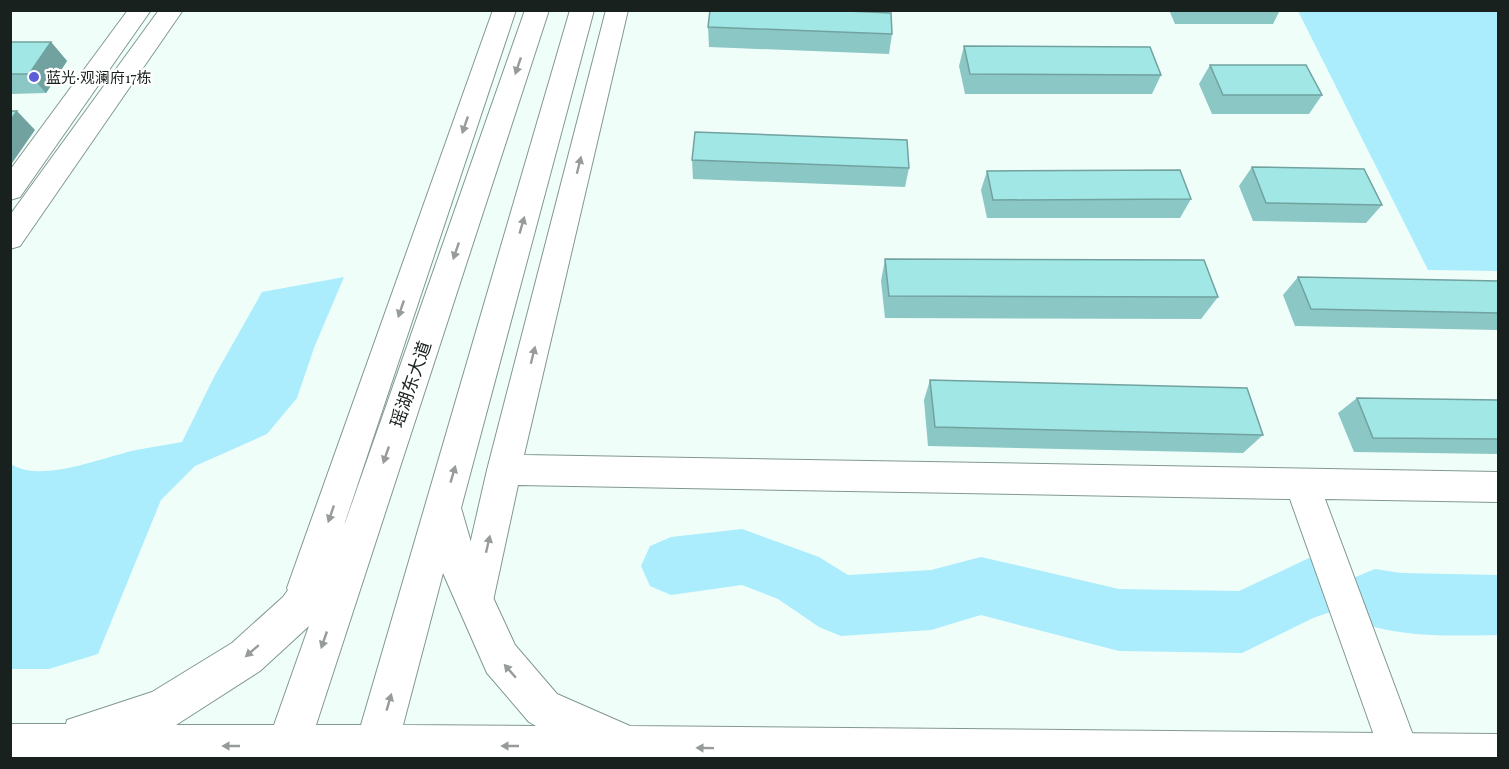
<svg xmlns="http://www.w3.org/2000/svg" width="1509" height="769" font-family="'Playfair Display','Noto Sans SC',serif">
  <style>
    .water { fill: #abedfd }
    .lines { fill: none; stroke-linecap: round; stroke-linejoin: round }
    .river { fill: #abedfd; fill-rule: evenodd }
    .street-casing { stroke: #819890; stroke-width: 2 }
    .secondary-casing { stroke: #819890; stroke-width: 2 }
    .street { fill: #fff; fill-rule: evenodd }
    .secondary { fill: #fff; fill-rule: evenodd }
    .wall { fill: #8ac7c5 }
    .shaded-wall { fill: #71a2a0 }
    .building { fill: #a1e7e5; stroke: #71a2a0; stroke-width: 1.5 }
    .oneway { fill: #979b9a }
    .poi-dot { fill: #5b5ed6; stroke: #fff; stroke-width: 2 }
    .labels { text-anchor: middle; dominant-baseline: central; stroke-width: 4.5; stroke-linejoin: round; paint-order: stroke }
    .far-poi-label { font-size: 15px; fill: #18211e; stroke: #fff; text-anchor: start }
    .street-label { font-size: 18px; fill: #18211e; stroke: #fff }
  </style>
  <rect width="100%" height="100%" fill="#f0fef9"/>
  <path class="water" d="M1298 11H1498V271L1428 270Z
    M344 277 314 348 297 398 267 434 195 466 161 500 98 654 49 669H11V464C40 484 103 457 136 450 151 447 167 445 182 442L214 377 262 292Z"/>
  <g class="lines">
    <path class="river" d="M742 529 819 557 848 575 931 570 981 557 1119 589 1239 591 1309 558 1336 568 1345 589 1336 610 1313 618 1242 653 1119 651 981 615 931 630 841 636 819 627 778 599 742 585 671 595 650 586 641 566 650 546 671 537Z
      M1375 569 1401 573 1498 575V635C1451 636 1398 638 1353 620L1345 599 1353 578Z"/>
    <g class="street-casing">
      <path id="street" d="M128 10H151L20 197 10 200V170Z
        M493 10H516L323 588 318 601 305 606 292 601 287 588Z
        M606 10H628L524 455 1498 472V502L1325 499 1420 754 1418 758H1382L1290 499 518 485 493 601 488 614 475 619 462 614 457 601 487 470Z"/>
    </g>
    <g class="secondary-casing">
      <path id="secondary" d="M159 10H183L20 246 10 249V215Z
        M525 10H549L316 725H361L570 10H594L461 508 477 563 515 645 557 694 630 726 1498 734V758H10V724H66L67 720 152 692 232 643 283 597 333 528 345 523ZM443 573 487 673 529 722 536 726 403 725ZM309 626 274 725H176L260 671Z"/>
    </g>
    <use href="#street" class="street"/>
    <use href="#secondary" class="secondary"/>
  </g>
  <path class="wall" d="M1169 10H1280L1273 24H1175Z
    M708 27 892 34 889 54 709 47Z
    M10 42H51L67 61 46 93 10 94Z
    M964 46 1161 75 1152 94H965L959 66Z
    M1210 65 1322 95 1309 114H1212L1199 84Z
    M692 160 909 168 905 187 693 179Z
    M1252 167 1382 205 1366 223 1253 221 1239 186Z
    M987 171 1191 199 1180 218H987L981 190Z
    M885 259 1218 297 1201 319 885 318 881 281Z
    M1298 277 1498 281V330L1295 326 1283 295Z
    M930 380 1263 435 1243 453 928 446 924 400Z
    M1357 398 1498 400V454L1354 452 1338 413Z"/>
  <path class="shaded-wall" d="M51 42 67 61 46 93 29 74Z
    M17 111 35 130 10 166V121Z"/>
  <path class="building" d="M710 10H825L891 13 892 34 708 27Z
    M10 42H51L29 74H10Z
    M964 46 1150 47 1161 75 970 74Z
    M1210 65H1306L1322 95H1223Z
    M10 111H17L10 121Z
    M695 132 907 140 909 168 692 160Z
    M1252 167 1364 169 1382 205 1266 203Z
    M1180 170 1191 199 993 200 987 171Z
    M885 259 1204 260 1218 297 889 296Z
    M1298 277 1498 281V313L1311 309Z
    M930 380 1247 388 1263 435 935 427Z
    M1357 398 1498 400V439L1373 438Z"/>
  <defs><path id="oneway-solid" d="M-6-.8H1V-3.2L6.5 0L1 3.2V.8H-6Z" transform="scale(1.5)"/></defs>
  <g class="oneway">
    <use href="#oneway-solid" transform="translate(518 66) rotate(109)"/>
    <use href="#oneway-solid" transform="translate(465 125) rotate(109)"/>
    <use href="#oneway-solid" transform="translate(579 165) rotate(-76)"/>
    <use href="#oneway-solid" transform="translate(522 225) rotate(-74)"/>
    <use href="#oneway-solid" transform="translate(456 251) rotate(109)"/>
    <use href="#oneway-solid" transform="translate(401 309) rotate(109)"/>
    <use href="#oneway-solid" transform="translate(533 355) rotate(-76)"/>
    <use href="#oneway-solid" transform="translate(386 455) rotate(109)"/>
    <use href="#oneway-solid" transform="translate(453 474) rotate(-74)"/>
    <use href="#oneway-solid" transform="translate(331 514) rotate(109)"/>
    <use href="#oneway-solid" transform="translate(488 544) rotate(-77)"/>
    <use href="#oneway-solid" transform="translate(324 640) rotate(109)"/>
    <use href="#oneway-solid" transform="translate(252 651) rotate(139)"/>
    <use href="#oneway-solid" transform="translate(510 671) rotate(-131)"/>
    <use href="#oneway-solid" transform="translate(389 702) rotate(-74)"/>
    <use href="#oneway-solid" transform="translate(231 746) rotate(-180)"/>
    <use href="#oneway-solid" transform="translate(510 746) rotate(-180)"/>
    <use href="#oneway-solid" transform="translate(705 748) rotate(-179)"/>
  </g>
  <circle class="poi-dot" cx="34" cy="77" r="6"/>
  <g class="labels">
    <g class="far-poi-label">
      <text x="46" y="77">蓝光·观澜府17栋</text>
    </g>
    <g class="street-label">
      <text transform="translate(410 384) rotate(-71)">瑶湖东大道</text>
    </g>
  </g>
  <rect width="1509" height="769" fill="none" stroke="#18211e" stroke-width="24"/>
</svg>
